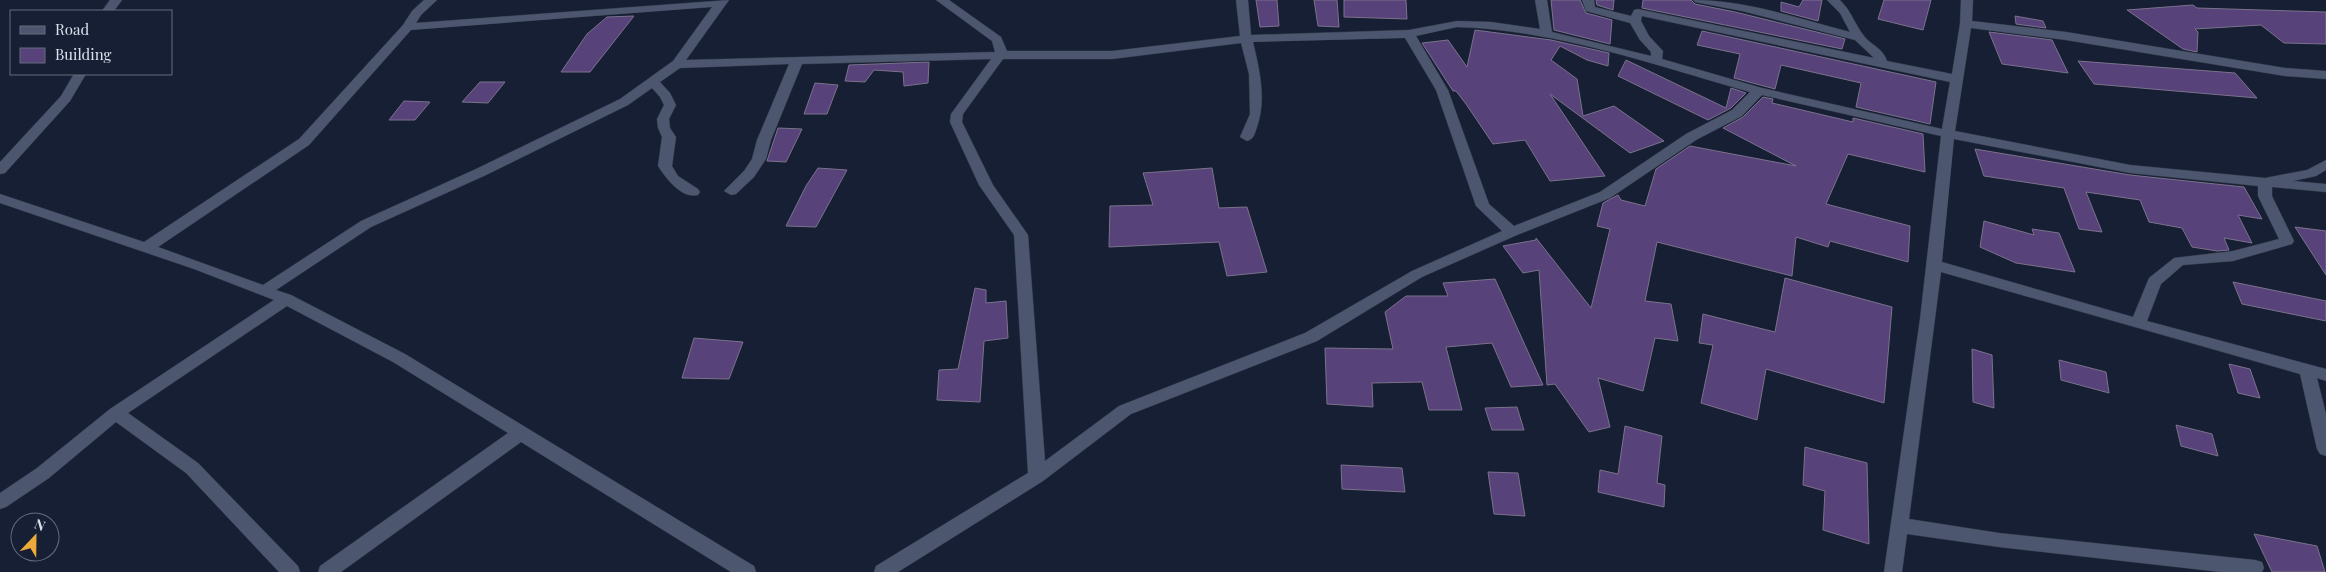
<svg xmlns="http://www.w3.org/2000/svg" width="2326" height="572" font-family="'Playfair Display',serif">
  <style>
    .building { fill: #57427a; stroke: #7b728c }
    .lines { fill: none; stroke-linecap: round; stroke-linejoin: round }
    .minor-casing { stroke: #323849; stroke-width: 1 }
    .minor { fill: #4c566e; fill-rule: evenodd }
  </style>
  <rect width="100%" height="100%" fill="#161f33"/>
  <path class="building" d="M1256 0H1277L1279 26 1260 27Z
    M1314 0H1337L1339 27 1318 26Z
    M1344 0H1406L1407 19 1344 17Z
    M1551 0H1580L1586 13 1612 20 1610 44 1554 30Z
    M1596 0H1614L1613 10 1597 5Z
    M1643 0H1691L1695 4 1735 12 1845 39 1842 49 1642 8Z
    M1803 0H1822L1818 21 1781 11V2L1799 7Z
    M1884 0H1931L1923 30 1878 19Z
    M2193 5 2197 8 2326 12V44L2284 43 2261 25 2195 29 2198 32 2197 52 2183 49 2127 10Z
    M634 16 590 72H561L587 34 607 17Z
    M2015 16 2043 21 2046 28 2016 24Z
    M1475 30 1551 40 1609 53 1608 66 1587 60 1560 46 1551 60 1577 79 1583 116 1614 106 1664 141 1630 153 1550 94 1605 176 1550 181 1525 140 1493 144 1466 104 1456 91H1453L1422 43 1448 40 1467 67Z
    M1702 31 1936 82 1930 124 1856 107 1861 83 1781 65 1775 89 1734 78 1740 54 1697 45Z
    M1989 32 2052 40 2068 73 2002 64Z
    M1626 60 1726 108 1731 88 1746 93 1731 108 1708 120 1618 76Z
    M2078 61 2235 73 2257 98 2094 84Z
    M929 62 928 83 904 86 903 72 874 70 865 82 845 81 849 65Z
    M480 82H505L488 103 462 102Z
    M815 83 838 85 827 114H804Z
    M1763 97 1773 99 1772 103 1853 122V118L1923 134 1925 172 1848 154 1826 204 1910 226 1908 262 1830 241 1828 247 1796 237 1792 276 1657 242 1645 301 1671 304 1678 341 1655 338 1643 391 1598 378 1610 427 1589 432 1555 384 1547 385 1539 270 1523 273 1503 246 1536 240V238L1591 308 1610 229 1597 226 1603 203 1618 195 1621 200 1645 206 1656 169 1690 146 1796 166 1723 128 1743 117Z
    M404 101 430 102 415 120H389Z
    M778 128 802 129 786 162 767 161Z
    M1975 149 2130 175 2244 187 2262 219 2238 215 2252 243 2224 238 2229 250 2217 251 2192 247 2182 228 2149 222 2140 200 2086 192 2102 232 2079 229 2064 188 1984 176Z
    M818 168 847 170 816 227 786 226 806 186Z
    M1212 168 1219 208 1247 207 1267 272 1227 276 1219 242 1109 247 1110 206 1153 205 1143 173Z
    M1984 221 2034 235 2032 229 2059 233 2075 272 2016 263 1980 247Z
    M2295 227 2326 231V275Z
    M1785 278 1892 307 1884 403 1766 369 1757 420 1701 403 1713 345 1699 343 1703 314 1775 332Z
    M1495 279 1543 385 1511 387 1492 343 1446 347 1462 410H1429L1422 382 1372 383 1373 407 1327 404 1325 348 1393 349 1385 312 1406 296H1448L1443 283Z
    M2233 282 2326 301V321L2242 304Z
    M975 288 986 290V303L1006 301 1008 338 984 341 980 402 937 400 939 370 958 369Z
    M694 338 743 342 729 379 682 378Z
    M1972 349 1992 355 1994 408 1973 402Z
    M2059 360 2106 372 2109 393 2061 380Z
    M2229 364 2250 369 2260 398 2238 393Z
    M1517 407 1524 430H1492L1485 408Z
    M2176 425 2212 434 2218 456 2181 446Z
    M1625 426 1662 436 1657 483 1665 485 1664 507 1598 492 1600 470 1618 474Z
    M1805 447 1867 463 1869 544 1823 530 1825 491 1803 485Z
    M1341 465 1402 468 1405 492 1342 489Z
    M1488 472 1518 473 1525 516 1494 514Z
    M2254 534 2317 546 2325 572H2272Z"/>
  <g class="lines">
    <g class="minor-casing">
      <path id="minor" d="M110 0H122L114 11H102Z
        M424 0H437L421 15 416 23 729 0 686 60 995 52 992 41 936 0H949L1001 37 1007 51H1112L1240 36 1236 0H1248L1251 35 1409 30 1457 21 1491 22 1540 29 1535 0H1547L1552 32 1651 56V52L1640 40 1630 23 1586 11 1582 0H1594L1595 7 1631 16 1634 10 1638 9 1874 58 1855 40 1742 11 1695 2 1693 0C1747 0 1799 19 1850 32L1840 13 1827 0H1840C1852 12 1854 23 1864 36 1872 46 1883 48 1887 61L1952 74 1960 24 1961 0H1973L1972 21 2066 32 2285 68 2326 71V79L2285 76 2066 40 1971 28 1955 131 2130 165 2265 178 2307 170 2326 160V170L2316 176 2293 181 2326 184V192L2272 187V196L2294 241 2292 244 2233 261 2183 265 2161 284 2147 321 2326 369V381L2317 378 2326 414V456L2320 454 2317 449 2300 374 1941 272 1909 519 1999 533 2255 560 2262 562 2264 568 2262 572H2221L1999 547 1907 534 1902 572H1884L1920 319 1941 136 1762 95 1742 116 1696 140 1610 198 1517 235 1422 277 1317 341 1131 414 1043 481 898 572H874L876 566 1028 473 1014 235 979 185 950 122 951 114 991 59 802 64 771 140 766 159 754 177 736 194 731 195 724 191 744 171 752 159 757 140 789 64 680 68 660 82 670 93 676 105 669 119 670 128 676 137 672 166 678 176 698 189 700 192 698 195C681 199 666 178 658 166L662 137 658 128 657 119 664 105 660 97 652 88 628 105 486 175 371 227 276 290 291 295 405 354 754 566 756 572H731L521 442 341 572H318L320 566 508 433 393 362 287 306 128 413 198 463 298 566 300 572H279L186 473 116 422 49 478 6 507 0 509V493L37 468 110 409 274 300 194 269 0 203V194L144 242 299 139 403 25 412 11ZM712 7 673 61 620 99 476 169 361 221 263 285 158 247 309 145 411 30ZM1642 16 1950 82 1942 129 1762 88 1662 59 1663 51 1649 36 1641 21ZM1457 27C1557 30 1655 65 1750 92L1732 110 1686 134 1600 192 1514 226 1489 204 1448 90 1416 36ZM1405 38 1436 90 1476 206 1502 231 1412 271 1305 333 1119 406 1045 461 1028 235 993 185 962 122 963 114 1003 59H1112L1241 43 1249 74 1250 114 1240 137 1247 141C1253 139 1254 136 1256 130 1267 101 1260 72 1253 42ZM1954 139 2130 173 2258 186V196L2279 239 2233 251 2174 258 2149 278 2133 317 1942 262Z
        M74 74H86L70 101 5 173 0 174V162L61 96Z"/>
    </g>
    <use href="#minor" class="minor"/>
  </g>
  <rect x="10" y="10" width="162" height="65" fill="#161f33" stroke="#646c7e"/>
  <rect x="20" y="26" width="25" height="8" fill="#4c566e" stroke="#646c7e"/>
  <text x="55" y="35" font-size="15" fill="#d9e0ee">Road</text>
  <rect x="20" y="48" width="25" height="15" fill="#57427a" stroke="#646c7e"/>
  <text x="55" y="60" font-size="15" fill="#d9e0ee">Building</text>
  <g transform="translate(35 537) rotate(22)"><circle r="24" fill="#161f33" stroke="#646c7e"/>
  <path d="M0-4L9 19L0 12L-9 19Z" fill="#ebaa39"/>
  <text y="-8" font-size="14" font-weight="bold" text-anchor="middle" fill="#d9e0ee">N</text>
  </g>
</svg>
